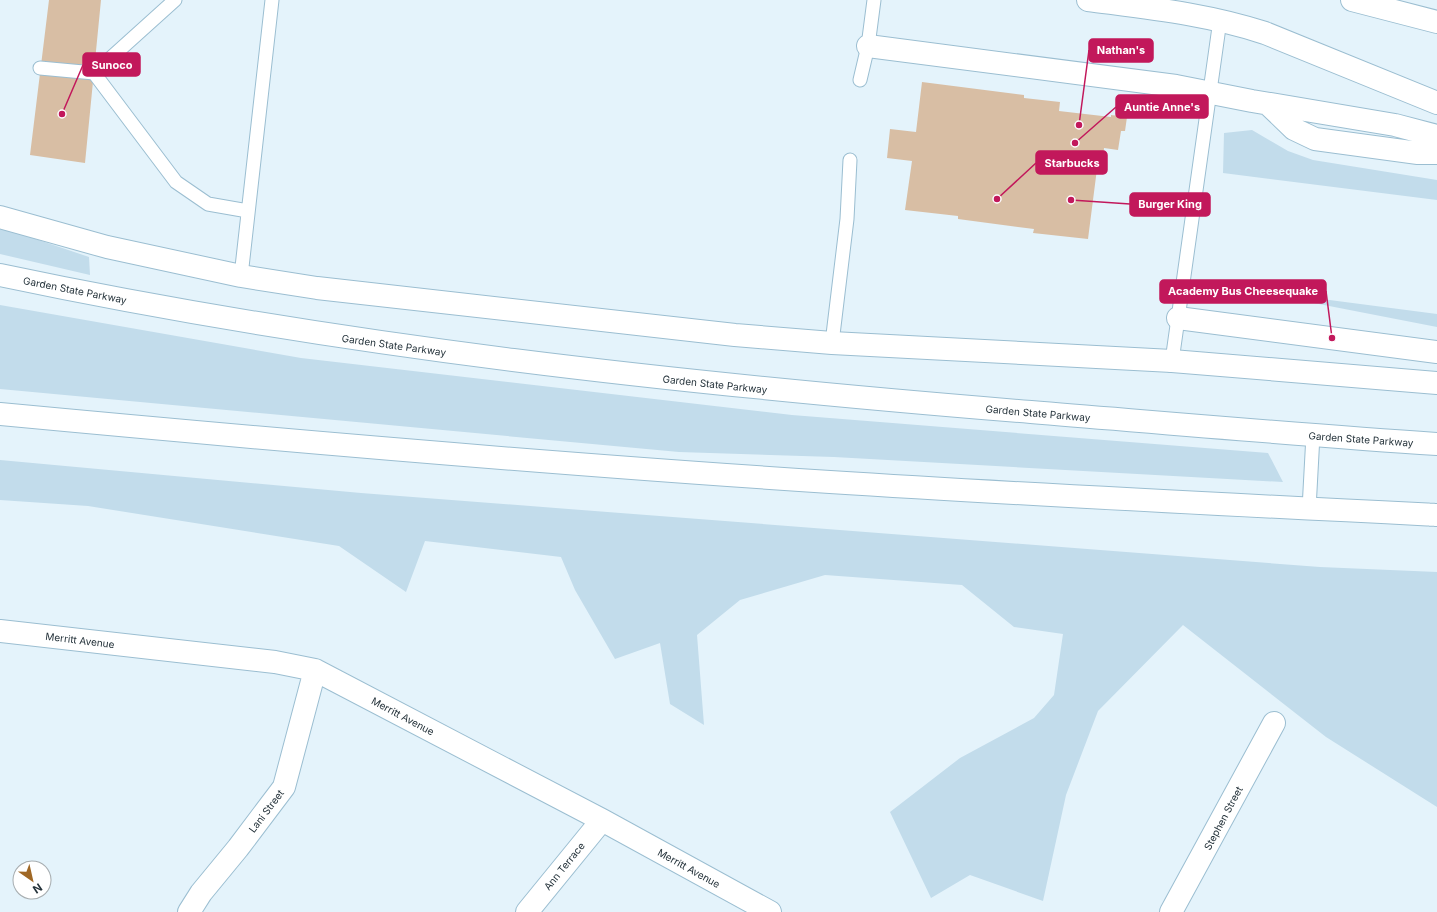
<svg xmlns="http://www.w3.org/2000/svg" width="1437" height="912" font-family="Inter,sans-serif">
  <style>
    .green { fill: #c2dceb }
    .building { fill: #d8bea4 }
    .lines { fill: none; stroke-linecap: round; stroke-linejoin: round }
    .service-casing { stroke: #9bbed1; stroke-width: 15 }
    .minor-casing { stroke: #9bbed1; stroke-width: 24 }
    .motorway-casing { stroke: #9bbed1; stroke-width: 24 }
    .service { stroke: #fff; stroke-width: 13 }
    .minor { stroke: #fff; stroke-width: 22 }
    .motorway { stroke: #fff; stroke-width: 22 }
    .labels { text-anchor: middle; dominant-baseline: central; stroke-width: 4; stroke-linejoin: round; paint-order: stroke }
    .street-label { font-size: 10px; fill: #24323a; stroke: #fff }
    .leader { fill: none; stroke: #c2185b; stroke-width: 1.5 }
    .callout-dot { fill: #c2185b; stroke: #fff; stroke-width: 1.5 }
    .callout { fill: #c2185b; stroke: #c2185b; stroke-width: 1.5 }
    .callout-label { font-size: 11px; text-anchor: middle; font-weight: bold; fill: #fff }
  </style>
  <rect width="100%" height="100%" fill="#e4f3fb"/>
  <path class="green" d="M1252 130 1288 151 1313 160 1437 180V200L1223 173 1224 133Z
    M0 227 89 257 90 275 0 254Z
    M1237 288 1437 314V327Z
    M0 305 301 358 792 415 1268 453 1283 482 834 457 679 452 0 389Z
    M0 460 361 493 1320 567 1437 572V807L1326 737 1183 625 1098 711 1066 795 1043 901 970 875 931 898 890 812 960 758 1034 718 1054 695 1063 634 1014 627 962 585 825 575 740 600 697 635 704 725 670 704 660 643 615 659 575 590 561 557 425 541 406 592 339 546 88 506 0 500Z"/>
  <path class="building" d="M49 0H101L85 163 30 155Z
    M922 82 1024 95V98L1060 102 1059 111 1111 117V115L1127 117 1125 131H1121L1118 150 1104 148 1103 161H1098L1088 239 1033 233 1034 229 958 219V216L905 210 912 161 887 158 890 129 916 132Z"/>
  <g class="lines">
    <g class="service-casing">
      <path id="service" d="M40 68 94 73 175 0
        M94 73 176 182 208 204 248 211
        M860 80 868 46 874 0
        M241 276 272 0
        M832 343 847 219 850 160
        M1172 361 1220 20
        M1309 509 1313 435"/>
    </g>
    <g class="minor-casing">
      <path id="minor" d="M1088 0C1148 8 1207 14 1265 33L1437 103
        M868 46 1176 86 1252 101 1395 125 1437 136
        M1268 104 1294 129 1315 139 1418 153H1437
        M0 217 107 247 241 276 317 288 735 335 832 343 1172 361
        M1178 318 1437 352
        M0 631 275 662 315 670 602 820 770 912
        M189 912 201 893 238 848 284 787 315 670
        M527 912 602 820
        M1171 912 1274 723"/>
    </g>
    <g class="motorway-casing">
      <path id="motorway" d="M1352 0 1437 22
        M0 275C340 347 685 384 1031 412 1166 423 1301 435 1437 444
        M1172 361 1437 383
        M0 414C276 440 553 464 830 482 1032 495 1235 505 1437 515"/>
    </g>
    <use href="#service" class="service"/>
    <use href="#minor" class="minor"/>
    <use href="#motorway" class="motorway"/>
  </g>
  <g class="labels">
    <g class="street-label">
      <text transform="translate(75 290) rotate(11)">Garden State Parkway</text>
      <text transform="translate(394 345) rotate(8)">Garden State Parkway</text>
      <text transform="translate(715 384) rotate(6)">Garden State Parkway</text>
      <text transform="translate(1038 413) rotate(5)">Garden State Parkway</text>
      <text transform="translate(1361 439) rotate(4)">Garden State Parkway</text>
      <text transform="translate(80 640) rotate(7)">Merritt Avenue</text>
      <text transform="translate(403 716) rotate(28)">Merritt Avenue</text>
      <text transform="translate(266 811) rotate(-53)">Lani Street</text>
      <text transform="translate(1223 818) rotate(-62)">Stephen Street</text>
      <text transform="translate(564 866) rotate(-51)">Ann Terrace</text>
      <text transform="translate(689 868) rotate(29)">Merritt Avenue</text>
    </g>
  </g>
  <path class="leader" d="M1079 125L1089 50M62 114L83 65M1075 143L1116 107M997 199L1036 163M1071 200L1130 204M1332 338L1326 291"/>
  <g class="callout-dot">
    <circle cx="1079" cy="125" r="4"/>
    <circle cx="62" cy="114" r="4"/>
    <circle cx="1075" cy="143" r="4"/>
    <circle cx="997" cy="199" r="4"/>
    <circle cx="1071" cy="200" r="4"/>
    <circle cx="1332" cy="338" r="4"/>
  </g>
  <g class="callout">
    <rect x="1089" y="39" width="64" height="23" rx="4"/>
    <rect x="83" y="53" width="57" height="23" rx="4"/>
    <rect x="1116" y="95" width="92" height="23" rx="4"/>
    <rect x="1036" y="151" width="71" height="23" rx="4"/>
    <rect x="1130" y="193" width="80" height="23" rx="4"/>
    <rect x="1160" y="280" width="166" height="23" rx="4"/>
  </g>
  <g class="callout-label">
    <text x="1121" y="54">Nathan's</text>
    <text x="112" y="69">Sunoco</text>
    <text x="1162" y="111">Auntie Anne's</text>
    <text x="1072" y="167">Starbucks</text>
    <text x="1170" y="208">Burger King</text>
    <text x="1243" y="295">Academy Bus Cheesequake</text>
  </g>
  <g transform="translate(32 880) rotate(146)"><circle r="19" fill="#ffffff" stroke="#a7adb0"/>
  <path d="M0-3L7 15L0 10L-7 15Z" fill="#a06825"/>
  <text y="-6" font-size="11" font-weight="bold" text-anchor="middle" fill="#24323a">N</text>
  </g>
</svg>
